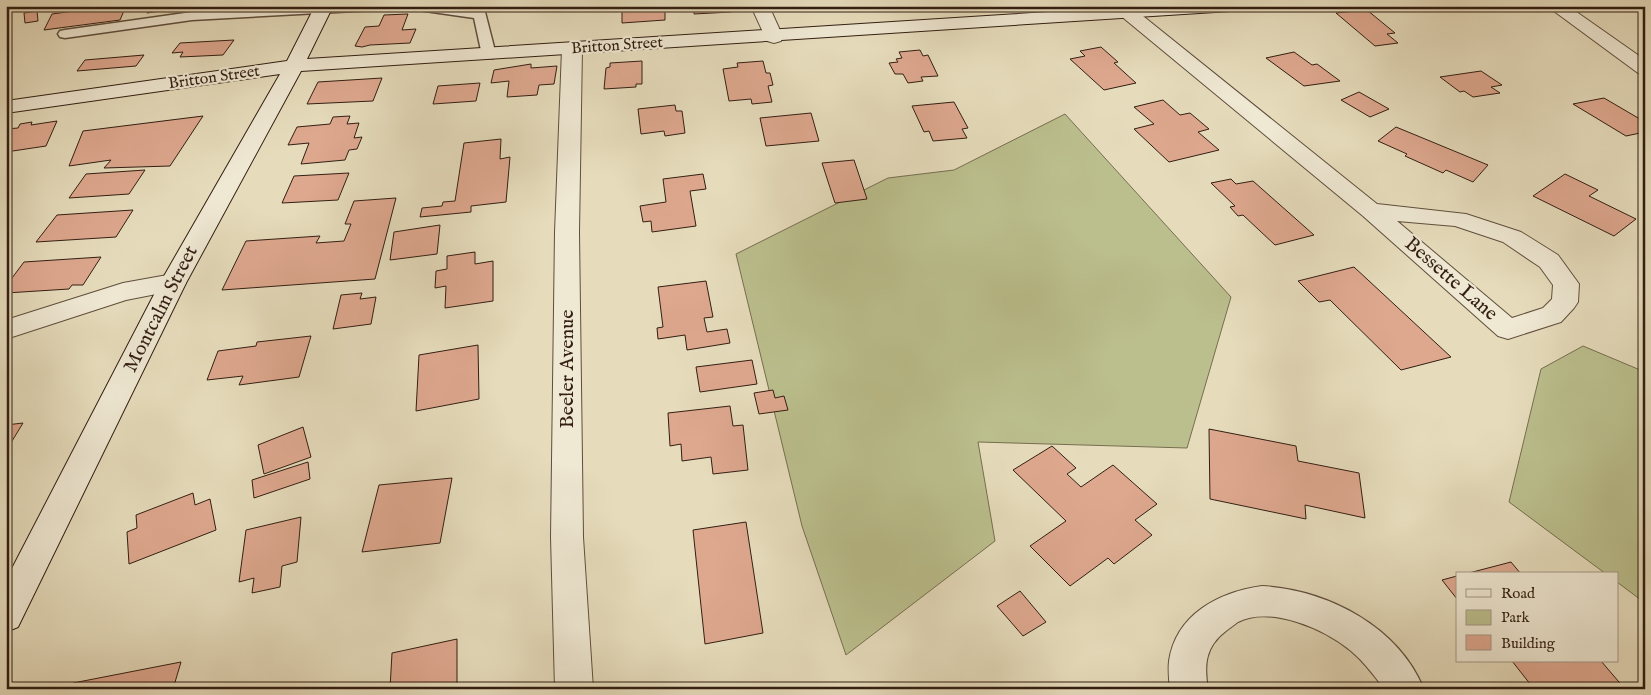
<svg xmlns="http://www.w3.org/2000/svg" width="1651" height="695" font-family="'IM FELL English',serif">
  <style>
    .green { fill: #bbbf8d; stroke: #766e50 }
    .building { fill: #dea88f; stroke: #321e12 }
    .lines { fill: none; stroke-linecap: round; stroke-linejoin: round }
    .lane-casing { stroke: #5f4e3c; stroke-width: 3 }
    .street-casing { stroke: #5f4e3c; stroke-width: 2 }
    .secondary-casing { stroke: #321e12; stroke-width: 2 }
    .lane { fill: #efe8d3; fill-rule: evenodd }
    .street { fill: #efe8d3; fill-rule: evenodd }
    .secondary { fill: #efe8d3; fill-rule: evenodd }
    .labels { text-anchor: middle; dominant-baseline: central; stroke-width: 4.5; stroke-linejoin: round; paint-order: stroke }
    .far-street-label { font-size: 16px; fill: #321e12; stroke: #efe8d3 }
    .street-label { font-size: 20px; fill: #321e12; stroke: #efe8d3 }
  </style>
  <rect width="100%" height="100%" fill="#e6dcbc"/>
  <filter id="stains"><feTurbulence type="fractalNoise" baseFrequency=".004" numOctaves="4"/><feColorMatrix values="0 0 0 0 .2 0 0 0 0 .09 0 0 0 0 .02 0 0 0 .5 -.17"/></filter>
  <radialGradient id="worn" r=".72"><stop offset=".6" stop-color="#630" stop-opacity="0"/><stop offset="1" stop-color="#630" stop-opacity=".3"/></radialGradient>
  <path class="green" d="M1065 114 1231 297 1187 448 978 442 995 541 846 655 802 526 736 254 888 178 954 170Z
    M1583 346 1645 372V603L1617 582V574H1606L1509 502 1541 369Z"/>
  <path class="building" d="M111 6H126L120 20 44 30 52 14Z
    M149 6H192L147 13Z
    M211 6H254L251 10 218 12 221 8H210Z
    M622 6H665V20L622 23Z
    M694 6H731V12L694 14Z
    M1367 10 1395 33 1387 34 1398 43 1375 46 1336 13Z
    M37 11 38 21 25 23 24 13Z
    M408 14 402 30 416 29 410 43 370 45 362 47 355 46 365 27 379 26 384 15Z
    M234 40 223 55 180 57 183 52 172 53 180 43Z
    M1101 47 1118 62 1114 63 1136 83 1104 90 1070 59 1085 56 1080 51Z
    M920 50 923 56 928 55 938 76 921 77 923 81 908 83 903 74H895L889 63 898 62 896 59 902 58 899 52Z
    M1294 52 1312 65 1317 64 1340 81 1304 86 1266 58Z
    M144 55 136 66 77 71 85 60Z
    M642 61V84H636V87L604 89 606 68 610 67V63Z
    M763 61 766 73H770L773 85 768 86 772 102 752 104 751 99 729 101 723 69 738 67 737 63Z
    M531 64V68L557 66 554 84 539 85 537 95 507 97 509 81 491 83 494 70Z
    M1481 71 1502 85 1491 87 1500 93 1473 97 1464 91 1460 92 1440 77Z
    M382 78 373 101 307 104 318 82Z
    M480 83 476 101 433 104 438 86Z
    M1359 92 1389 109 1370 117 1341 100Z
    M1604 98 1645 122V132L1626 136 1573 104Z
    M1163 100 1180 115 1190 113 1209 129 1198 132 1219 150 1169 162 1134 129 1154 124 1134 107Z
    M954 102 968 128 962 129 967 138 933 141 929 131 924 132 912 106Z
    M675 105 676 111H682L685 133 665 136 664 131 641 134 638 109Z
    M811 113 819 141 766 146 760 118Z
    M203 116 170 166 104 168 111 160 69 166 83 131Z
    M350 116 347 124 359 123 354 138 362 137 357 149 349 150 345 160 301 164 309 143 288 145 297 127 330 124 333 117Z
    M57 121 46 146 6 152V129L18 128 20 124 32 122 31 125Z
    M1396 127 1488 165 1473 182 1446 170 1443 173 1405 156 1407 154 1378 141Z
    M501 139 500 159 510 157 506 202 471 206V212L420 217 422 208 442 206 443 202 455 201 464 143Z
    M854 160 867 199 835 203 822 163Z
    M145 170 129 194 69 198 86 174Z
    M349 173 338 200 282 203 294 176Z
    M703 174 706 189 690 191 696 226 652 232 651 221 643 222 640 206 666 202 663 179Z
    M1565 174 1598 190 1589 196 1636 219 1614 236 1533 196Z
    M1231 179 1236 184 1253 181 1314 235 1275 245 1243 215 1238 216 1230 207 1235 206 1211 183Z
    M396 198 375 279 222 290 246 241 320 236 316 243 344 241 351 224H345L354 201Z
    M133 210 116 237 36 242 57 215Z
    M440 225 437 254 390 260 394 232Z
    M475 252V264L493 261V301L445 308 446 286 435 288 436 271 447 269V256Z
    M101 257 83 285H72L69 289 6 293V286L24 262Z
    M1354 267 1451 357 1401 370 1330 300 1319 302 1298 281Z
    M706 281 713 317 704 318 707 332 727 329 730 343 687 350 685 335 658 339 657 328 663 327 658 287Z
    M362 293 360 299 376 297 371 324 333 329 341 295Z
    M311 336 299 377 239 385 243 376 207 380 218 351 256 346 257 342Z
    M478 345 479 399 416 411 419 355Z
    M752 360 757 384 700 392 696 367Z
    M773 390 775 398 784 396 788 410 759 414 754 393Z
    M730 406 733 426 743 425 748 470 713 474 711 457 682 461 681 444 670 446 668 413Z
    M23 423 6 451V425Z
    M303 427 311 457 264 474 258 445Z
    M1209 429 1296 446 1298 461 1359 473 1365 518 1305 505 1306 519 1210 499Z
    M1052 446 1076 468 1067 474 1081 487 1113 465 1157 504 1135 520 1152 535 1114 564 1108 558 1070 586 1030 546 1066 521 1013 470Z
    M308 462 310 479 254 498 252 480Z
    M452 478 440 543 362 552 379 485Z
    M193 493 195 505 210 499 216 530 129 564 127 532 137 528 136 515Z
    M301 517 297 562 282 566 280 587 252 593 254 578 239 582 246 530Z
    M746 522 763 633 705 644 693 530Z
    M1511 562 1521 574H1465Z
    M1457 576V599L1442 580Z
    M1020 591 1046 622 1023 636 997 606Z
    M457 639V689H390L392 653Z
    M1512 661H1601L1625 689H1534Z
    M181 662 173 689H71L73 683Z"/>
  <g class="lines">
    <g class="lane-casing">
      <path id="lane" d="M294 6H381L374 10 192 20 65 38 60 37 58 34 60 31 65 30 192 12Z
        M411 6H448L485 12 496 55 494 58H484L482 55 474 18 418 10Z"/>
    </g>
    <g class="street-casing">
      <path id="street" d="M751 6H769L783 37 781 41 774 43 767 41Z
        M1547 6H1568L1645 60V75L1638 73Z
        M1127 7 1133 8 1377 204 1466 214 1521 232 1558 255 1579 284 1578 302 1574 308 1561 322 1508 339 1498 336 1363 216 1121 16 1118 12 1121 8ZM1397 221 1455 226 1503 242 1540 267 1553 285 1552 299 1543 308 1512 318Z
        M572 43 579 45 582 49 579 232 583 537 593 689H555L551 537 555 232 562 49 565 45Z
        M173 274 182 277 186 283 182 289 126 300 6 339V320L123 283Z
        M1262 586C1328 590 1398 626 1424 689H1384C1374 675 1364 662 1351 651 1326 630 1271 605 1238 622 1234 625 1230 628 1226 631 1205 647 1204 665 1208 689H1170C1169 680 1168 670 1169 661 1176 614 1219 592 1262 586Z"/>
    </g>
    <g class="secondary-casing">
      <path id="secondary" d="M315 6H333L307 59 1143 6H1240L1237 10 1231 11 301 71 186 283 18 627 6 632V580L160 283 280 74 6 113V101L287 61Z"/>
    </g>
    <use href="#lane" class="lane"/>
    <use href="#street" class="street"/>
    <use href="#secondary" class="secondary"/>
  </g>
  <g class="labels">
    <g class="far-street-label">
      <text transform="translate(617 46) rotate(-4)">Britton Street</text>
      <text transform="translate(214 78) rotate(-8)">Britton Street</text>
    </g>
    <g class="street-label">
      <text transform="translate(1451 279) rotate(41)">Bessette Lane</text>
      <text transform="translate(161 309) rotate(-63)">Montcalm Street</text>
      <text transform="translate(567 369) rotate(-90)">Beeler Avenue</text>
    </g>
  </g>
  <rect width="1651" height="695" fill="none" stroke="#e6dcbc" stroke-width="25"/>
  <rect x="8" y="8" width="1636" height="680" fill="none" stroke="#321e12" stroke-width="2.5"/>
  <rect x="12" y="12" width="1626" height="670" fill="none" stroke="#321e12"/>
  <rect x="1456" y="572" width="162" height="90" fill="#efe8d3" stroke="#a39786"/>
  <rect x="1466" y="589" width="25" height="8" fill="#efe8d3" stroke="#a39786"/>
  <text x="1501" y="598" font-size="15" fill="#321e12">Road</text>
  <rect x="1466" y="610" width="25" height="15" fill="#bbbf8d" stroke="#a39786"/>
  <text x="1501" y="622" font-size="15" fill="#321e12">Park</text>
  <rect x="1466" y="635" width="25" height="15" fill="#dea88f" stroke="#a39786"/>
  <text x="1501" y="648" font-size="15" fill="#321e12">Building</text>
  <rect width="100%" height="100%" filter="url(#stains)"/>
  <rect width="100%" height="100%" fill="url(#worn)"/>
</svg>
